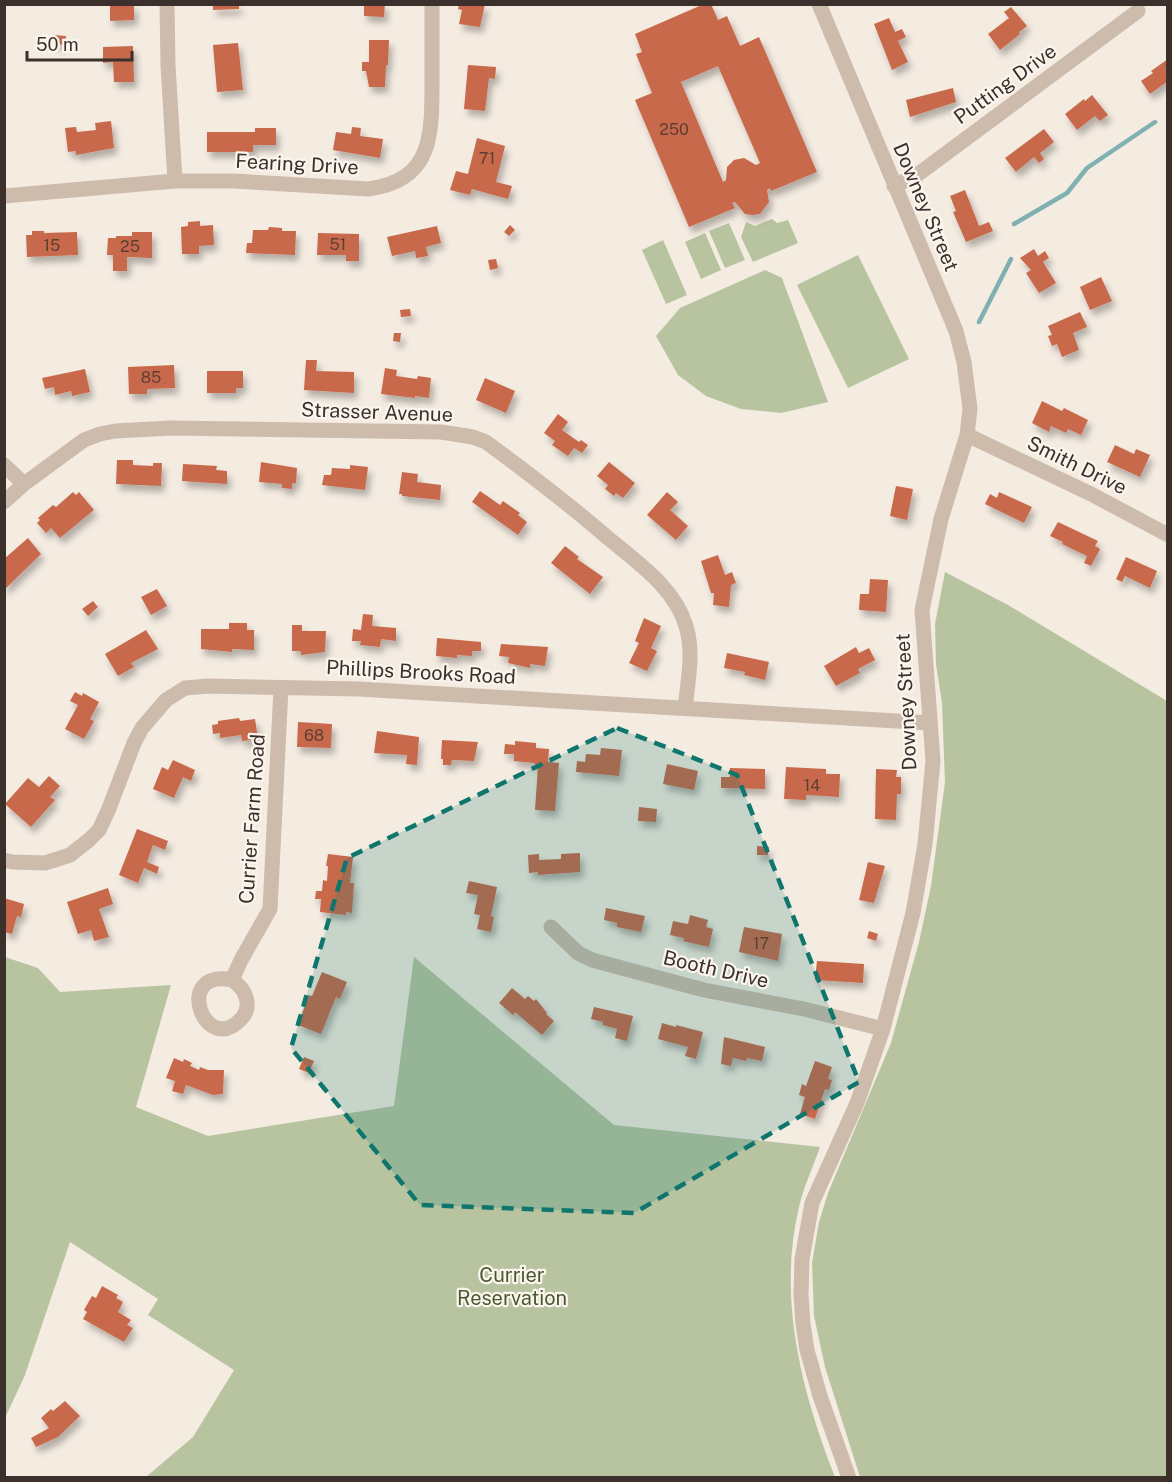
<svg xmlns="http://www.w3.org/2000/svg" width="1172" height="1482" font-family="'Public Sans',sans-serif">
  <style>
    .green { fill: #b8c4a0 }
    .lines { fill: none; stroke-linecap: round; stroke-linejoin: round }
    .stream { stroke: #7fb0b2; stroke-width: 4.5 }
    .building { fill: #c8694b; fill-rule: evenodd; filter: url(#shadow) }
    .minor { stroke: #cdbbac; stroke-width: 15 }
    .marked { fill: #0f766e; fill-opacity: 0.2; stroke: #0f766e; stroke-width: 4.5; stroke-dasharray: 12 8; stroke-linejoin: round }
    .labels { text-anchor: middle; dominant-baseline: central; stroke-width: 4.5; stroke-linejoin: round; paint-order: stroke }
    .number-label { font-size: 16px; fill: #5e3e33 }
    .street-label { font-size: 20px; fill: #3b302b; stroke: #fbf5ee }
    .park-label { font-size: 20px; fill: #4a5a2e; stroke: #fbf5ee }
  </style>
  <defs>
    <filter id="shadow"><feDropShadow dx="3.5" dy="6" stdDeviation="3" flood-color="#0004"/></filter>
  </defs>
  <rect width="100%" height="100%" fill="#f4ebe1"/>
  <path class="green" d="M772 219 777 223 788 220 798 243 753 262 741 237 746 222 755 226Z
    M729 223 745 260 725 268 709 231Z
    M705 233 721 270 701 279 685 242Z
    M663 240 687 295 666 304 642 250Z
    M858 255 909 359 848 388 797 285Z
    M765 270 782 278 828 402 781 413 741 409 706 396 678 375 656 336 680 308Z
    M945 572 1008 605 1167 701V1477H860L825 1367 814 1316 812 1263 819 1222 828 1193 891 1043 919 942 931 886 945 782 942 703 936 664 935 624Z
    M5 957 38 968 60 992 171 985 136 1107 208 1136 394 1106 414 957 614 1125 820 1147C813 1167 804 1186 799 1207 777 1298 802 1393 835 1477H146L193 1437 234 1370 148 1315 158 1299 70 1242 25 1375 5 1418Z"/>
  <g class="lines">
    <path class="stream" d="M1014 224 1067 193 1087 168 1155 122
      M979 322 1011 259"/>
  </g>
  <path class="building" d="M110 4H134V20L110 21Z
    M213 4H239V9L213 10Z
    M364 4H385L384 17 364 16Z
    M459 4H485L480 27 459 24 462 10 458 9Z
    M704 4H711L718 20 727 16 740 46 759 37 817 172 771 191 770 188 767 190 769 202 760 214 753 215 745 214 735 202 732 203 735 208 689 227 635 100 652 93 636 54 642 52 635 34ZM718 66 760 163 756 165 744 158 734 160 727 167 726 180 723 182 681 82Z
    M1011 7 1027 26 1019 32 1020 34 1000 50 988 34 1009 18 1004 12Z
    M889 18 895 32 902 29 906 37 898 41 908 62 892 70 874 24Z
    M55 35 66 36 65 45 55 44Z
    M369 40H389L388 65H386L385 87H369L366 71H362V62H369Z
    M238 43 243 90 217 92 213 45Z
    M133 46 134 82H114L113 62 103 63V47Z
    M1168 59V81L1150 94 1141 81 1153 73 1151 71Z
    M468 65 496 67 495 79 489 78 485 111 464 109Z
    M953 88 956 102 910 117 906 100Z
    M1092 95 1108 115 1100 121 1095 116 1077 130 1065 114 1084 99 1085 101Z
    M111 121 114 148 76 155V151L68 152 65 128 76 127 77 132 96 130 95 123Z
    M352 127 361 128 360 136 383 139 380 158 333 150 336 132 351 134Z
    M255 128H276V145H253V152H207V132H255Z
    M1044 129 1054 142 1040 153 1044 159 1039 163 1034 157 1016 172 1005 158Z
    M477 138 505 146 496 182 512 186 508 199 472 189 470 195 450 190 456 171 468 174Z
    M965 190 979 226 989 222 993 231 966 242 953 212 956 211 950 196Z
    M200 221V226L213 225 214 245 199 246V254H182L181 227 188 226V222Z
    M510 225 515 230 509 236 504 232Z
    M437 226 441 243 426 247 428 256 416 258 415 251 392 256 387 237Z
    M269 227 282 228V231H296L295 255 246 253 247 243H252L253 230H268Z
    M32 231H44V233L77 232 78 255 27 257 26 235H32Z
    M132 232H152V258L127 257V271H113V255H107L108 238H116V236H132Z
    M318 233 359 234V261H346V255H317Z
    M1034 249 1038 256 1045 251 1049 258 1043 262 1056 283 1039 293 1026 273 1031 270 1020 258Z
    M496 259 498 268 490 270 488 260Z
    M1101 277 1112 301 1090 310 1080 287Z
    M410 309 411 316 401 317 400 310Z
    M1080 312 1087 327 1073 333 1079 350 1062 357 1057 344 1052 346 1048 336 1052 335 1048 326Z
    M394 333H401L400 342 393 341Z
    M306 360H317L316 371 354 372V393L304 390Z
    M174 365 175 388 147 389V394H129L128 367Z
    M385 368 397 370 396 376 417 379 418 376 431 378 429 398 415 396V398L381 394Z
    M85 369 90 392 72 396 71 391 55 395 54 387 45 389 42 378Z
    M207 371H243V388H236V393H207Z
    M485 378 515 391 506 413 476 400Z
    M1042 401 1062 411 1064 408 1088 420 1081 435 1068 429 1066 433 1051 426 1049 432 1032 423Z
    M558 414 568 422 562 430 579 442 581 440 588 445 582 453 574 448 568 456 552 445 555 441 544 433Z
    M1115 445 1134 454 1136 449 1150 455 1140 477 1107 462Z
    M117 460H133V465L153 466V463H162L161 486 116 484Z
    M261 462 297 468 296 483H292V489L282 488V484L259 482Z
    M609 462 635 483 623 498 616 493 614 496 605 489 608 485 597 476Z
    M183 464 217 466 216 470 227 471V484L182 481Z
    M350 465 368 467 365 490 322 485 324 475H331L332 468 350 469Z
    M402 472 418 474 417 482 441 485 440 500 402 496V494H399Z
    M896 486 913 489 907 520 890 516Z
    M480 491 500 505 503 501 520 513 518 515 527 522 518 535 472 502Z
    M73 492 76 495 79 492 94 510 60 538 51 528 46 533 37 523 40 520 38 518 53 505 56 507Z
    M667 492 678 502 670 510 688 526 676 540 647 515Z
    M999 492 1032 507 1024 523 985 504 990 494 997 498Z
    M1058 522 1098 541 1095 546 1100 549 1091 566 1084 563 1087 556 1062 544 1063 542 1050 536Z
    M28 538 41 554 4 590V559Z
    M565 546 579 557 577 559 603 577 590 594 551 563Z
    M718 555 725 575 732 572 736 583 731 585 729 607 713 605 714 593H711L701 561Z
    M1126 557 1157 571 1150 588 1125 576 1122 582 1116 579Z
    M870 579 888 580 886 612 859 610 860 594H869Z
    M157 589 167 606 151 615 141 597Z
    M93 601 98 607 88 616 82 609Z
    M363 614 373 615 372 626 396 628V641L381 639 380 647 360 645 361 641H352L353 629 361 630Z
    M644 618 661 626 651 648 657 651 647 671 629 663 639 643 635 641Z
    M229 623H247V630H254V650L232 649V652L201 649V629H229Z
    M292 625H302V631H326L325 652 301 655V651H292Z
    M146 630 158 649 131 663 134 667 118 676 105 654Z
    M437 638 481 642V651H472V656L457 655V658L436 656Z
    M501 644 548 647 545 666 530 664V668L508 663 509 657 499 656Z
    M856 647 859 653 869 648 875 660 858 669 860 673 836 686 824 666Z
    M727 653 769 662 765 680 744 675 745 672 724 668Z
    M75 692 82 696 83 693 99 702 90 719 94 721 84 739 65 729 78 705 70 701Z
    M239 718 240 721 255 719 258 739 242 741 241 735 220 738V733L213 734 212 725 218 724V721Z
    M298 722 332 724 331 748 297 747Z
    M377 731 419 737 417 765 406 764 407 755 374 753Z
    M442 740 478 742 474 761 452 760 451 765H443V759H441Z
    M515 741 536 743V748L549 749 548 762 559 763 555 811 535 810 538 766H535V763L514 761V754H504L505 744 515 745Z
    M601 748 622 750 619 776 576 772 577 761 585 762 586 754 600 755Z
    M173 760 195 770 191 781 183 777 174 798 153 789 162 767 168 770Z
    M667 764 698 771 694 790 663 784Z
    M786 767 826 769V774H840L839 797 806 795V800L784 799Z
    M730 768 765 769V789L721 788V777H730Z
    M876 769 897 770 896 777H901V794H897L896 820 875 819Z
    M49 776 60 786 50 797 55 800 31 827 5 804 28 778 39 787Z
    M639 807 657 809 656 822 638 821Z
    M137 829 168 841 165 850 153 845 147 862 159 867 157 874 144 868 138 883 119 875Z
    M757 846 769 847 768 855H757Z
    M580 853V872L538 875V872L529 873 528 855 539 854V860L561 859V854Z
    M328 854 353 857 350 883H354L352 913 346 912V915L320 912 321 899H315L316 891H322L323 880 327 881 328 866H326Z
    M868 862 885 866 874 903 859 900Z
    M469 881 497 887 491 916 494 917 491 932 477 929 480 915 474 914 478 895 466 893Z
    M108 888 113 904 99 909 109 937 94 941 91 930 78 934 67 902Z
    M4 898 24 904 21 917 17 916 12 934 4 932Z
    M606 908 645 916 641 932 617 927V923L604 920Z
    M690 915 708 920 706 927 713 929 709 947 683 941 684 938 670 935 673 921 688 924Z
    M744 927 782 934 778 961 739 952Z
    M869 931 878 934 876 941 867 938Z
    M817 961 864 964 863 983 815 980Z
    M322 972 347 982 340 999 336 997 321 1034 298 1025 309 995 312 996Z
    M512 988 525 999 528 996 534 1001 536 999 547 1013 546 1014 554 1021 542 1035 515 1012 513 1015 499 1003Z
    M594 1007 633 1016 627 1041 615 1038 617 1029 603 1025V1022L591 1019Z
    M662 1023 676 1027V1025L703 1032 696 1059 685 1056 688 1047 658 1039Z
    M724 1037 765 1047 762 1061 747 1058 746 1061 733 1058 731 1066 721 1064Z
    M304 1057 314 1061 309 1073 299 1069Z
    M174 1058 183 1062 184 1059 192 1063 190 1066 199 1070 200 1067 208 1070H224L223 1094 213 1095 186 1085 183 1094 172 1091 175 1081 166 1078Z
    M815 1061 832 1067 828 1079 832 1080 829 1090 825 1089 815 1119 800 1114 805 1097 799 1095 802 1084 806 1086Z
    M102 1286 118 1295 116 1298 123 1302 118 1312 131 1320 127 1325 133 1328 124 1342 83 1319 87 1312 84 1310 92 1296 96 1298Z
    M65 1401 80 1416 58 1437 36 1447 31 1438 49 1428 41 1418 51 1409 53 1411Z"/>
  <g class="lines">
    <path class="minor" d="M167 4 168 65 175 181
      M819 4 956 331 964 362 970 409 967 435 941 519 922 610 933 761 925 844 913 913 883 1029 857 1103 812 1203 802 1259 801 1295 803 1324 807 1350 820 1396 849 1478
      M894 186 917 175 1138 11
      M4 196 175 181H234L368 189C432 181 432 136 432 83 432 57 432 31 432 4
      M967 435 1091 494 1168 535
      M4 465 24 484 84 440 100 434 115 431 171 428 441 432 473 437 486 442C528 473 569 504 608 538 637 562 675 588 686 626 694 652 688 681 685 708
      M4 502 24 484
      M4 860 12 862 45 863 70 855 89 840 99 830 108 811 134 743 142 728 166 700 185 688 208 686 359 689 930 723
      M551 927 578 953 592 960 704 990 804 1009 883 1029
      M232 980C246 989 253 1006 241 1019 205 1058 172 968 232 980L241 960 270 909 281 688"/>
  </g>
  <path class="marked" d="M617 728 737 775 859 1082 634 1213 420 1205 291 1048 347 858Z"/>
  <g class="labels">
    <g class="number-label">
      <text x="674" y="129">250</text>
      <text x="487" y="158">71</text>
      <text x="338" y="244">51</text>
      <text x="52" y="245">15</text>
      <text x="130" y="246">25</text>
      <text x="151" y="377">85</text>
      <text x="314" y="735">68</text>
      <text x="812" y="785">14</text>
      <text x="761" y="943">17</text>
    </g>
    <g class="street-label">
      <text transform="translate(1005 84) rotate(-36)">Putting Drive</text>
      <text transform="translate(297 164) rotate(3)">Fearing Drive</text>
      <text transform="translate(926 207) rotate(67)">Downey Street</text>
      <text transform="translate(377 412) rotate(2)">Strasser Avenue</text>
      <text transform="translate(1077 465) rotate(26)">Smith Drive</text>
      <text transform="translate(421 672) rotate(3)">Phillips Brooks Road</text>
      <text transform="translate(906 702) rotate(-93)">Downey Street</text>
      <text transform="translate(252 819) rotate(-86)">Currier Farm Road</text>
      <text transform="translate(716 969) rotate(13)">Booth Drive</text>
    </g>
    <g class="park-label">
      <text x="512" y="1275">Currier<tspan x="512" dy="23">Reservation</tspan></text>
    </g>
  </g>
  <rect width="1172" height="1482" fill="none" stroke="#3b302b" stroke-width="12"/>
  <path d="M27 51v9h105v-9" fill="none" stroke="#3b302b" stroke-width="3"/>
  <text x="36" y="51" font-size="18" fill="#3b302b" stroke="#fbf5ee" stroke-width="4.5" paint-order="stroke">50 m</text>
</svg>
